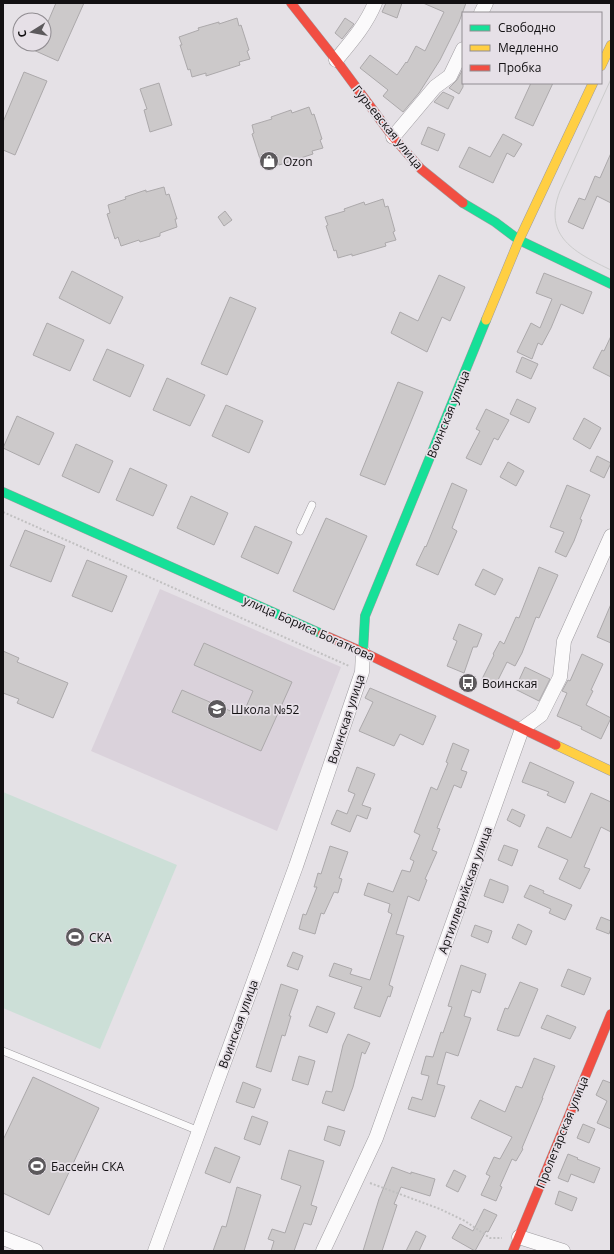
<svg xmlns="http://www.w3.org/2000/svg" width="614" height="1254" font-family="'Open Sans',sans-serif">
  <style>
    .built { fill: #dad2db }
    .pitch { fill: #ccdfd7 }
    .building { fill: #ccc9ca; stroke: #aca9ab }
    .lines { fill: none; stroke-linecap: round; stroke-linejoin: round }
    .lane-casing { stroke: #9f9ca0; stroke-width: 8 }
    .street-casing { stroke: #9f9ca0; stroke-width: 15 }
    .fast-casing { stroke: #9f9ca0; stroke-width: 10 }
    .slow-casing { stroke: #9f9ca0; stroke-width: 10 }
    .jam-casing { stroke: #9f9ca0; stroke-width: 10 }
    .path { stroke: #c1c0c1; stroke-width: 2; stroke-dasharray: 2 2; stroke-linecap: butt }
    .lane { stroke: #fbfafb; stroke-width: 7 }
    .street { stroke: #fbfafb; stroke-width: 14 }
    .fast { stroke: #16e098; stroke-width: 9 }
    .slow { stroke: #ffcf43; stroke-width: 9 }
    .jam { stroke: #f24e42; stroke-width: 9 }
    .tram { stroke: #ccc; stroke-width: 1 }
    .labels { text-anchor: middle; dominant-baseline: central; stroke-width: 3.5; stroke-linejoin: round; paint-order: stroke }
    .street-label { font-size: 12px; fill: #121012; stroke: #e6e0e7 }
    .poi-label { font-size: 12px; fill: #121012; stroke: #e6e0e7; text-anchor: start }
  </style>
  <rect width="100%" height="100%" fill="#e5e1e6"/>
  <path class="built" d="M160 589 341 667 277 831 91 751Z"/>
  <path class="pitch" d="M3 792 177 865 100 1049 3 1008Z"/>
  <path class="building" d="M56 3H84L58 61 20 44H44V31Z
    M386 3H402L397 18 382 12Z
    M423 3H466L459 22 440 60 419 93 403 112 383 96 388 90 360 68 370 55 397 75 406 62 407 63 416 46 425 51 444 12Z
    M237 18 239 26 241 25 249 50 247 51 250 59 239 62 240 65 206 76V73L192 77 190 69 188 70 180 45H182L179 37 199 30 198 28 219 22V24Z
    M345 18 354 24 342 39 335 33Z
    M463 69V87L459 94 449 88 457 80Z
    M24 72 47 81 15 155 3 150V122Z
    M159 83 172 125 150 132 144 110 147 109 140 89Z
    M531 83H553L533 126 515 118Z
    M443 92 454 97 448 109 434 102Z
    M309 107 312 115 314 114 322 139 320 140 323 148 312 151 313 154 279 165 278 162 265 166 262 158 260 159 252 134 254 133 252 125 272 119 271 117 291 110 292 113Z
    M428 127 445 134 438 151 421 144Z
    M503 134 522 144 514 157 507 153 493 183 459 167 469 147 490 157Z
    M611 153V203L597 196 583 229 568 222 579 198 585 200 595 176 600 178Z
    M164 187 166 195 169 194 177 219H175L177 227 160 233V236L140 242 139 240 121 246 118 237 115 239 107 214 110 213 108 205 126 199 125 197 146 190V192Z
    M383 199 385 207 388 206 395 231 393 232 396 240 385 243 386 246 352 256V254L338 258 336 250 334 251 326 226 328 225 325 217 345 211 344 209 364 202 365 205Z
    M225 211 232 220 224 226 218 217Z
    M72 271 123 297 110 324 59 298Z
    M544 273 592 292 583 314 561 304 551 328 542 345 538 343 532 359 517 352 531 323 540 328 552 299 536 293Z
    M439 275 465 287 450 321 442 317 427 352 391 333 400 312 418 321Z
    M230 297 256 308 227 375 201 364Z
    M47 323 84 340 70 371 33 355Z
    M611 336V377L593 368 602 350 604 351Z
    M107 349 144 365 130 397 93 380Z
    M522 357 538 364 531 379 516 372Z
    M167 378 205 395 190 426 153 410Z
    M398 382 423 392 385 485 360 475Z
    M517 399 536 408 529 423 510 414Z
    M226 405 263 421 249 453 212 436Z
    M486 409 509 420 498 440 494 438 481 465 466 458 480 431 476 429Z
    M17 416 54 433 39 465 3 448Z
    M584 418 601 428 590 449 573 439Z
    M76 444 113 461 99 493 62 476Z
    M597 456 611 463 604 478 590 471Z
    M508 462 524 471 516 486 500 477Z
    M130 468 167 485 153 516 116 500Z
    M452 483 467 490 452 528 457 531 438 575 416 565 425 546 426 547Z
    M567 485 590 495 580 519 582 520 574 541 566 557 555 552 564 532 550 527Z
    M191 496 228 513 214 545 177 528Z
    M326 518 367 536 334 610 293 591Z
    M255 526 292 542 278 574 241 557Z
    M25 530 65 546 51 582 10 566Z
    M87 560 127 576 112 612 72 596Z
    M539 567 558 575 539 618 536 617 522 653 515 666 507 662 495 686 482 679 494 655 493 654 500 641 504 644 516 617 519 618Z
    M483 569 503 579 495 595 475 585Z
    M611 604V643L597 637Z
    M459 624 482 634 477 647H473L464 673 447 666 457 641 453 639Z
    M204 643 292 682 261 751 172 712 182 690 242 716 253 691 194 665Z
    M3 651 19 658 17 662 68 683 53 718 17 703 19 699 3 693Z
    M582 654 603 664 591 690 593 691 586 705 611 718 601 739 581 729 582 727 557 716 567 693 562 691 568 680 570 681Z
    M525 667 550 679 539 701 515 689Z
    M370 688 436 716 423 745 400 734 394 746 359 731 373 702 365 698Z
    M453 743 469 750 461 770 467 772 461 788 454 785 437 828 440 829 432 850 437 852 425 879 427 880 419 901 408 896 396 934 404 936 389 985 393 987 390 997 388 996 380 1017 354 1008 362 987 329 976 334 963 352 969 350 974 370 980 392 914 388 912 390 904 364 895 368 883 393 892 402 870 410 872 414 861 410 859 420 835 414 832 431 787 437 790 448 763 446 762Z
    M530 762 574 782 565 803 547 795 549 792 522 782Z
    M357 767 375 774 362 805 371 808 367 819 357 815 350 832 331 824 337 810 347 814 355 794 348 791Z
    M591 793 611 802V832L601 827 584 867 590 869 580 889 559 879 568 860 538 847 547 827 571 838Z
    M512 809 525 815 520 827 507 820Z
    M504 845 518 850 512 866 498 860Z
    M330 846 348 852 339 878 342 879 338 893 334 892 324 914 321 913 315 934 299 929 303 914 306 915 317 887H314L318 873 321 874Z
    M490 879 508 886V890L503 903 484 896Z
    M530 885 544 891 543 893 572 905 565 920 549 913 551 909 524 897Z
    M601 917 611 921V928L609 934 596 929Z
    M518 924 532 931 526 945 512 938Z
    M475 925 492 931 488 943 471 936Z
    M293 952 303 956 298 970 287 966Z
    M461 965 486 974 480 993 472 990 464 1016 471 1018 458 1056 446 1052 437 1084 445 1086 435 1117 408 1109 412 1097 422 1100 429 1076 421 1074 426 1056 433 1057 441 1032 443 1033 452 1007 448 1006Z
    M568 969 591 978 584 995 561 986Z
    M520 982 538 989 519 1036H515L497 1030 505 1008 508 1009Z
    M281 984 298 990 289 1016H291L285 1036 282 1035 271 1072 256 1067Z
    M317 1006 335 1013 327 1033 309 1026Z
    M547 1015 576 1027 570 1039 541 1028Z
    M348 1034 370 1043 365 1054 362 1052 353 1087 344 1111 322 1103 326 1091 332 1092 343 1045Z
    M299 1056 315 1061 308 1085 292 1080Z
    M534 1058 555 1066 542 1098H543L522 1148 523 1149 516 1161 512 1159 500 1186 502 1187 496 1201 481 1195 490 1176 486 1174 494 1157 500 1159 512 1137 471 1118 480 1100 505 1112 516 1086 522 1088Z
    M33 1077 99 1108 49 1215 3 1193V1140Z
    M603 1080 611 1083V1129L597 1123 607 1101 596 1095Z
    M243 1082 261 1089 254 1108 236 1102Z
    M252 1116 268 1122 260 1145 244 1139Z
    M583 1124 595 1129 589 1143 577 1138Z
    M328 1126 345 1131 340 1146 324 1140Z
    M215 1147 240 1157 230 1183 205 1173Z
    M289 1150 324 1161 311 1205 317 1207 311 1225 304 1223 294 1251H271L274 1241 268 1239 272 1229 285 1233 301 1186 281 1179Z
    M568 1154 578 1158 577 1159 600 1168 594 1183 571 1174 568 1182 558 1178Z
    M392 1167 411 1174V1172L435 1179 430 1196 401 1187 394 1204 397 1205 382 1251H363L379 1199Z
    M454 1170 466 1176 458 1192 446 1186Z
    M237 1187 261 1195 244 1251H213L222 1226 226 1227Z
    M559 1191 577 1198 572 1211 555 1204Z
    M484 1209 497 1215 488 1232 486 1231 475 1251 452 1238 460 1224 473 1231Z
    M416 1231 426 1236 419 1251H406Z"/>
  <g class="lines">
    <g class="lane-casing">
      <path id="lane" d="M300 531 312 505
        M3 1051 199 1131"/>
    </g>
    <g class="street-casing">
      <path id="street" d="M481 13 486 3
        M336 60C351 42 366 25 375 3
        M393 137 435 87 450 76 463 49
        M519 1237 563 1251
        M3 1238 36 1251
        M155 1251 296 866 362 672 363 652
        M323 1251 376 1138 522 729 541 715 560 677 564 641 611 536"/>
    </g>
    <g class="fast-casing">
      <path id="fast" d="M463 203 495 222 519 240 611 284
        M3 492 322 634
        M363 652 365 616 486 320"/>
    </g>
    <g class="slow-casing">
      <path id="slow" d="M601 66 611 45
        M486 320 519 240 593 83
        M556 745 611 771"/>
    </g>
    <g class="jam-casing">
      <path id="jam" d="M291 3 336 60 393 137 421 169 463 203
        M322 634 363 652 556 745
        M513 1251 611 1014"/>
    </g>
    <path class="path" d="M3 512 349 666
      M370 1183 440 1209 465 1221 490 1238H502"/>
    <use href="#lane" class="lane"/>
    <use href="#street" class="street"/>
    <use href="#fast" class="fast"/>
    <use href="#slow" class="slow"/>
    <use href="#jam" class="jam"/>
    <path class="tram" d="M611 79 560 191C542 237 576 253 611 270"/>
  </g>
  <defs>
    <g id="shop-disc" transform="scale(1)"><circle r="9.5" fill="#5c595c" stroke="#e6e0e7"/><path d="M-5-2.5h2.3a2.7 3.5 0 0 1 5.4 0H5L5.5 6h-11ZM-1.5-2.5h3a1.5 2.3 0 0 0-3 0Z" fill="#fff"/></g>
    <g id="bus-disc" transform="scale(1)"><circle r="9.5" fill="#5c595c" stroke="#e6e0e7"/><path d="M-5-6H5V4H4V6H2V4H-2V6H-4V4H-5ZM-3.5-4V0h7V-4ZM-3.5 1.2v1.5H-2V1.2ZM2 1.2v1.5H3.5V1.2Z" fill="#fff"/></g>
    <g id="school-disc" transform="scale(1)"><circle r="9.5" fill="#5c595c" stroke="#e6e0e7"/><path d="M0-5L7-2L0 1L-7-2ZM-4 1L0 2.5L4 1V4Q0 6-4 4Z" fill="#fff"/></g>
    <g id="stadium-disc" transform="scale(1)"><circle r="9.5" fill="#5c595c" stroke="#e6e0e7"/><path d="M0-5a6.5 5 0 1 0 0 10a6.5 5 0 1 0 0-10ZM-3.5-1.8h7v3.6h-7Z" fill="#fff"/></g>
  </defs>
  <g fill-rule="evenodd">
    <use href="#shop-disc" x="269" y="161"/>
    <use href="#bus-disc" x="468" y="683"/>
    <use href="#school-disc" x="217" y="709"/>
    <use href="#stadium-disc" x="75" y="937"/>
    <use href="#stadium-disc" x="37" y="1166"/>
  </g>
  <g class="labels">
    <g class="street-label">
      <text transform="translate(388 127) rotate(51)">Гурьевская улица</text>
      <text transform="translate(448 414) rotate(-68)">Воинская улица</text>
      <text transform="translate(309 628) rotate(24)">улица Бориса Богаткова</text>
      <text transform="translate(346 719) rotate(-72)">Воинская улица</text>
      <text transform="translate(465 890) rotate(-70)">Артиллерийская улица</text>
      <text transform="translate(238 1024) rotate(-70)">Воинская улица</text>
      <text transform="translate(562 1132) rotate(-68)">Пролетарская улица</text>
    </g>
    <g class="poi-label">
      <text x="283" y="161">Ozon</text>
      <text x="482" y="683">Воинская</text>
      <text x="231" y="709">Школа №52</text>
      <text x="89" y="937">СКА</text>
      <text x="51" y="1166">Бассейн СКА</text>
    </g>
  </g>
  <rect width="614" height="1254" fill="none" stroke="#121012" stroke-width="8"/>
  <rect x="462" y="12" width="140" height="72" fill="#e6e0e7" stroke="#918d92"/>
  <rect x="470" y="25" width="20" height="6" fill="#16e098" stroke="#918d92"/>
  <text x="498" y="32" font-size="12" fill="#121012">Свободно</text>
  <rect x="470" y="45" width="20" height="6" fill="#ffcf43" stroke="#918d92"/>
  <text x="498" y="52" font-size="12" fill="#121012">Медленно</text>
  <rect x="470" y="65" width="20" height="6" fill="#f24e42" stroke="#918d92"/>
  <text x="498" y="72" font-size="12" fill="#121012">Пробка</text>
  <g transform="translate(32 32) rotate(259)"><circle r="19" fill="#e6e0e7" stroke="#918d92"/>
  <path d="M0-3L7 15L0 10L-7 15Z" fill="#5c595c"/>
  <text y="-6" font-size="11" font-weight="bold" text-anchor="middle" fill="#121012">С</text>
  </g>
</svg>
